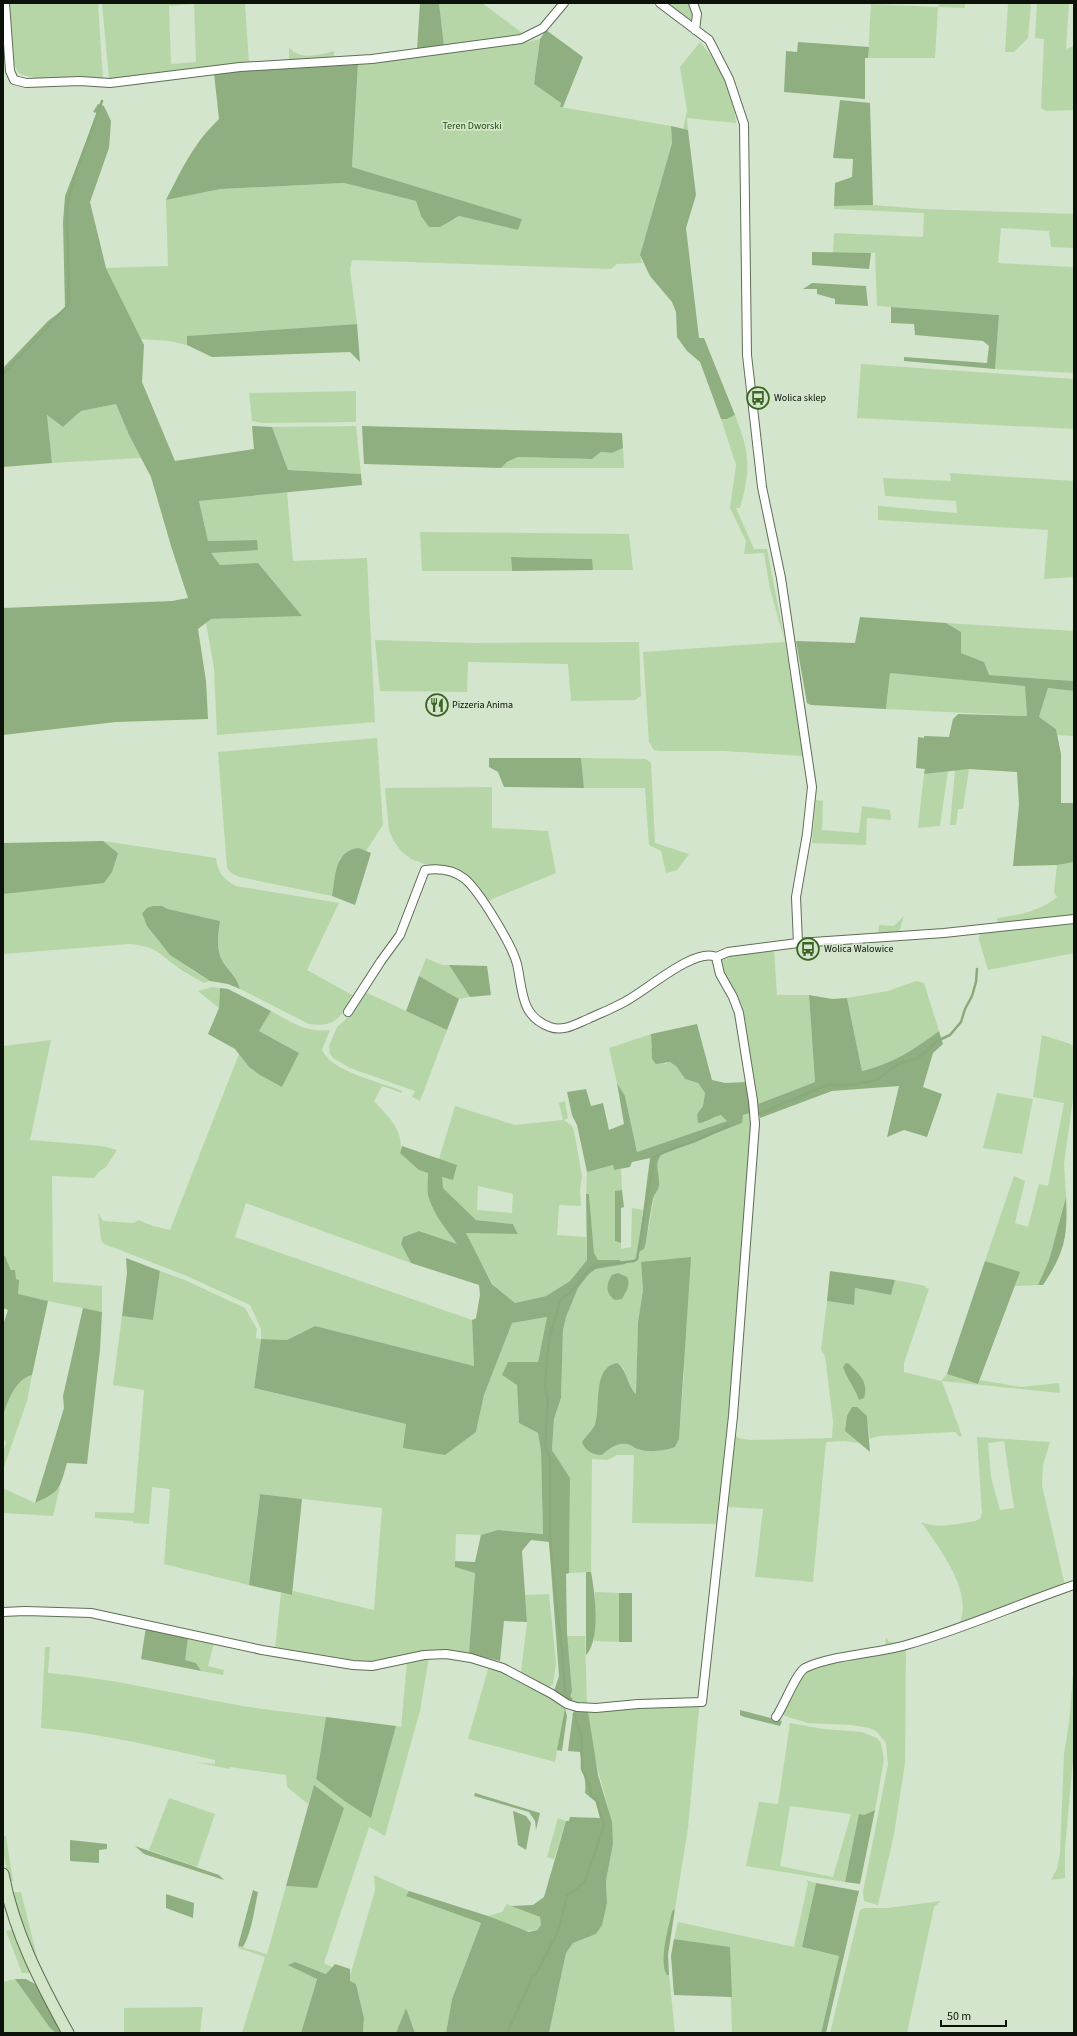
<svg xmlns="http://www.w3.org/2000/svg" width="1077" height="2036" font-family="'Source Sans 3',sans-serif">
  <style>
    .green { fill: #b6d6a8; fill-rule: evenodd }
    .forest { fill: #8faf81 }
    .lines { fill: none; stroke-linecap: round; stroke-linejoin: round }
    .stream { stroke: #8aaa7c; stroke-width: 2.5 }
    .street-casing { stroke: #5f6e58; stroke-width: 10 }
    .secondary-casing { stroke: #5f6e58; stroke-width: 13 }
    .street { stroke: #fff; stroke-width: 8 }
    .secondary { stroke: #d2e6c7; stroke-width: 11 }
    .labels { text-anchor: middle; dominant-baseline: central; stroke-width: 3.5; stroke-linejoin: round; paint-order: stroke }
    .park-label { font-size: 10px; fill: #224b06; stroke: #d3e5cc }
    .poi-label { font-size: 10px; fill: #0c1109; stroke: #d3e5cc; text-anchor: start }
  </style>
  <rect width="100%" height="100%" fill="#d3e5cc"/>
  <path class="green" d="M8 3H98L103 79H41L22 75 18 72 10 55Z
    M102 3H245L249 63 109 79ZM194 4 196 62 171 64 169 6Z
    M439 3H482L525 35 444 46Z
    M664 3H690L694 20 687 18Z
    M939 3H965V8L938 7 935 58H868L871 4 938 7Z
    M1008 3H1031L1028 38 1014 52H1005Z
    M1037 3H1069L1066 49 1074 46V110L1046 111 1041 108 1044 39 1035 38Z
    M540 39 534 84 561 103 560 107 671 126 672 143 640 255 642 263 617 264 611 269 352 260 350 269 357 324 188 336 187 345 169 341 141 339 106 268 168 266 166 200 221 189 344 183 416 201 421 216 455 219 459 216 518 230 522 219 352 167 358 64 523 43Z
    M700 42C721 67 733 91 736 123L687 118 688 130 683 129 687 111 680 67Z
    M289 47C300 61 319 55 334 51V57L289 60Z
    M873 205 923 209 1074 214V248L1051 247 1049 231 1001 228 998 263 1074 267V373L995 369 999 315 877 306 875 253H833L834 233 923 237 924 213 834 209V206Z
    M861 364 1074 379V429L857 418Z
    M356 391V422L262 423 252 421 249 393Z
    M116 404 129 435 141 458 52 463 47 415 63 427 81 411Z
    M735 415C750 453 751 469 740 508H736L754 549H767L785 642 803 756 724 751H660L654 750 649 742 643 652 785 642 770 589 764 553 744 554 746 541 730 508 736 465 721 419H727Z
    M356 426 361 474 288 470 272 427Z
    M623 448 624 468H501L507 462 518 457 592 459 601 452 612 453Z
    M950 473 1074 481V577L1044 579 1048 530 878 520V506L957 513 956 501 885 496 883 478 951 481Z
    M287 492 293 561 367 558 375 722 217 735 214 668 206 623 210 619 301 615 258 563 220 565 210 553 257 550V540L208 541 199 501Z
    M420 532 629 534 633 570H593L591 559 511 557 512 571H422Z
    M946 623 1074 631V681L988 675 984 662 961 653V632Z
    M375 640 473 643 639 642 641 696 635 700 571 701 568 664 468 662 467 692 380 691Z
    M890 673 1026 685 1027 716 886 709Z
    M1048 688 1074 691V736L1057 735 1056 729 1039 717Z
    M377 738 383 825 366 851 359 848 340 858 332 896 240 877 231 873 227 868 218 752Z
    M581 758 646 759 651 763 655 843 689 854 677 870 666 873 661 851 649 845 645 788H584Z
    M969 769 963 809H958L956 825H950L955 770Z
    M948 771 940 826 918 828 924 774Z
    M492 787V828L548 831 556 873 485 902 469 879 439 866 425 864 411 859 401 851 393 840 389 830 385 788Z
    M816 800 823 801 822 830 859 833 862 806 890 810 891 820 867 818 866 845 812 843Z
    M103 841 216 858C218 873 223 879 236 886L339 903 307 970 354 996C341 1016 336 1028 309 1024L240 989C237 978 231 973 225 965 215 951 218 936 220 921L168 909C159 904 150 905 142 912 155 946 181 964 210 981L204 983C196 978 187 974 180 969 159 954 158 947 130 944L3 954V894L23 890 118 853Z
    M1074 862V915L998 924 997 918C1019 915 1040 911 1057 897L1054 892 1057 865Z
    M904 916 898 935 878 936 879 925 894 926Z
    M1074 920V953L988 970 979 940V936L982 932Z
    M774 950 777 995H809L815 1082 758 1104 741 1004 724 974 721 961C729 950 761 951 774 950Z
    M426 958 442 965H449L470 997 459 999 419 976Z
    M916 981 924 983 939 1031C915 1049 892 1064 862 1071L847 998 888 991Z
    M212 987 220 988 219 1008 198 991Z
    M363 991 447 1030 420 1101 412 1097 415 1091 350 1068 333 1058 330 1054 329 1046 337 1027 346 1019Z
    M271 1011C291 1022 306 1033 330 1030L322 1050C332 1072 381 1082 402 1091V1093L382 1086 374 1101C387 1115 405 1131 400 1153L428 1173V1194L444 1227 458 1245 419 1231 403 1237 401 1244 411 1263 246 1203 235 1237 472 1320 474 1366 315 1326 287 1340 261 1339 254 1388 406 1424 476 1432 484 1395 512 1323 547 1317 538 1362H508L517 1385 519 1423 538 1433 541 1451 543 1534 498 1530 481 1535 456 1534 455 1567 475 1572 469 1653 442 1651 371 1663 319 1654 318 1656 275 1649 281 1593 292 1595 293 1591 374 1610 382 1508 260 1494 249 1585 164 1564 170 1489 152 1487 149 1524 133 1523V1521L95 1518V1512L134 1513 144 1390 113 1385 122 1316 153 1320 160 1271 185 1280 245 1308 257 1329 256 1338 261 1339V1329L250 1305 187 1276 104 1244 101 1240 98 1213 103 1221 134 1223 138 1220 153 1226 170 1230 239 1054 249 1067 299 1053 259 1031Z
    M651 1034V1048L665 1064 670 1062 677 1067 685 1079 698 1083 705 1093 703 1106 697 1114 704 1123 715 1116 722 1115 727 1121 637 1152 625 1096 617 1083 609 1048Z
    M1042 1035 1068 1043 1074 1046V1092L1064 1163 1066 1197 1049 1260 1038 1285 1015 1286 1019 1272 985 1261 1014 1176 1025 1181 1015 1223 1028 1227 1039 1184 1048 1186 1064 1103 1033 1097Z
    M51 1040 30 1140 102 1146 117 1150 106 1167 100 1171 94 1178 52 1176 53 1282 102 1286V1312L18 1295 16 1279 5 1256H3V1046Z
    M997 1093 1033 1099 1022 1154 983 1148Z
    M565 1101 568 1118 564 1120 572 1126 574 1131 582 1176 580 1190 581 1206 559 1205 557 1235 586 1237 587 1260 570 1281 546 1296 515 1303 493 1284 465 1233H518L513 1224 476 1220 443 1188 439 1159 455 1106 515 1125 563 1120 559 1103ZM478 1186 513 1194 512 1213 477 1210Z
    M750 1113 751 1142 727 1450 719 1524 632 1523 634 1455H617L608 1460 592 1459 591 1572 569 1573 570 1478 552 1450 554 1419 561 1398 563 1330 566 1317 578 1288 589 1274 596 1269 625 1264 619 1260H598L594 1253 589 1194H586L587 1172 613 1165 614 1170 621 1169 622 1190 615 1191V1241L621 1243V1249L631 1247 632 1208 643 1210 638 1251 646 1242 654 1197 658 1189 659 1182 656 1168 658 1160 661 1155 742 1123 743 1115ZM641 1263 684 1372 679 1439 675 1447C665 1451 648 1453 638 1449 635 1449 633 1446 630 1445 619 1441 610 1448 602 1455L582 1442 591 1431 623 1367 631 1389 636 1395 638 1322 643 1290Z
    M628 1142 632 1162 623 1160 619 1144Z
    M895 1280 926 1286 925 1288 929 1289 904 1363V1372L941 1381 947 1374 978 1384 980 1380 1021 1387 1059 1383 1060 1393 942 1381 962 1436 960 1437 955 1432 879 1436 870 1439 867 1416 845 1431 859 1443 844 1441 826 1442 813 1582 755 1577 763 1509 728 1507 735 1434 738 1438 751 1440 832 1438 833 1421 825 1356 821 1350 827 1301 853 1305 855 1288 891 1295Z
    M32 1375 27 1401 3 1470V1454L6 1442 3 1439C3 1431 2 1422 3 1414 7 1399 17 1379 32 1375Z
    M977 1437 1050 1442 1043 1465 1042 1485 1065 1586 1004 1607 970 1621 885 1647 886 1637 889 1642 900 1643 960 1622C973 1591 938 1546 921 1522 938 1529 957 1524 975 1521L980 1519 982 1513ZM1004 1441 1014 1508 1000 1510 991 1477 988 1443Z
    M60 1487 53 1516 3 1513V1488L35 1503 51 1495Z
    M595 1592 619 1593V1642L594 1641Z
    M549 1594 556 1663 553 1684 548 1688 521 1672 527 1622 525 1595Z
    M567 1636H585L587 1706 569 1700 572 1691Z
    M188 1638 214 1643 208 1666 224 1670 223 1675 201 1671 196 1663 184 1660Z
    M45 1647H50L48 1673C110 1678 171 1693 232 1704 263 1710 295 1713 326 1717L316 1779 371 1817 396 1726 401 1727 407 1663 429 1657 420 1711 385 1836 369 1827 324 1963 332 1967 327 1974 295 1962 289 1965 317 1978 301 2033H242L265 1957 238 1948V1946L267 1954 286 1886 317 1887 315 1785 308 1804 287 1787 286 1775 230 1767 229 1769 196 1762 215 1764V1760C157 1747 100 1733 41 1728Z
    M906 1647 905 1763 894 1834 878 1905 864 1901 863 1892 888 1764 886 1743 876 1731 869 1728 851 1725 808 1723 785 1716 782 1713 804 1672 817 1665Z
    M1074 1662V1750L1065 1848V1878L1051 1880 1057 1869 1060 1853 1064 1754 1069 1723Z
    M489 1666C516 1676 542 1690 565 1708L555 1762 468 1739Z
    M633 1706H699V1708L688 1828 675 1909 672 1911 664 1954 667 1975H669L675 2033H549L566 1953 573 1943 596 1934 607 1903 606 1881 613 1844 607 1803 592 1748 588 1711Z
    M790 1723 823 1729 862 1732 877 1738 881 1743 884 1760 875 1810 864 1815H859L845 1882 746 1866 759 1802 778 1804ZM790 1806 851 1814 833 1877 780 1866Z
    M169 1798 215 1814 197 1867 149 1850Z
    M558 1818 566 1821 554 1859 547 1857Z
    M3 1836H6L13 1881H9L3 1851Z
    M374 1875 409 1891 406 1896 481 1923 452 1999 446 2033H415L406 2009 396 2033H363L364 2018 356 1984 350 1982V1976L375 1890Z
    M806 1880 816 1883 802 1947 839 1956 821 2033H732L729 1947 674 1939 678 1922 794 1947 808 1883Z
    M13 1892H21L37 1957 32 1956 12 1894Z
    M941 1901 934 1907 907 2033H830L860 1910 865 1908H888Z
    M507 1904 540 1917 541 1925C531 1940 501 1922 488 1916L502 1912Z
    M11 1930 13 1931 29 1969V1973H22L6 1931Z
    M15 1979 50 2028 56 2033H3V1982Z
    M203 2007 200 2033H124V2008Z"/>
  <path class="forest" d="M420 3H439L444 46 417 50Z
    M546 30 583 57 563 107H560L561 103 534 84 540 39Z
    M798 42 869 47 868 58H865V99L784 92 786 51 797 52Z
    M358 64 352 167 522 219 518 230 459 216 440 227H429L421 216 416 201 344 183 221 189 166 200C182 169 193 144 219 119L214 73Z
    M840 100 870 103 873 205 834 206 835 183 852 177 853 159 833 158Z
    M98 104 104 106 111 121 109 148 90 202 106 268 144 345 142 382 175 461 254 449 252 426 272 427 288 470 361 474 362 485 199 501 208 541 257 540 258 550 211 553 220 565 258 563 302 616 211 619 198 629 206 681 208 719 116 722 3 735V608L172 601 188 598 171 546 151 477 129 435 116 404 81 411 63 427 47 415 52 463 3 467V368L48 321 65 308 63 222 65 196 97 113 93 112Z
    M671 126 688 130 696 195 686 228 699 338H704L735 415 727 419H721L700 362 687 351 677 337 676 312 672 302 650 276 640 255 672 143Z
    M812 252 871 253 869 269 812 265Z
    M812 283 866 286 868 306 835 304V299L817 294V289H803Z
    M891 307 999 315 995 369 904 361V357L987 363 989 346 983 341 915 335 914 324 891 323Z
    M357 324 360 362 350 352 212 357 187 345V336Z
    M362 426 622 433 623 448 612 453 601 452 592 459 518 457 507 462 501 468 364 464Z
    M511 557 592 559 593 570 512 571Z
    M860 617 946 623 961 632V653L984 662 989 675 1074 681V691L1048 688 1039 717 1056 729 1061 754V803H1074V862L1057 865 1013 866 1019 805 1017 772 969 769 924 774 925 769 916 768 918 737 924 738V736L949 737 953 719 958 714 1027 716 1025 686 890 673 886 709 811 705 807 703 796 641 855 643Z
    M489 758H581L584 788 504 787 498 772 489 767Z
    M103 841 118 853 112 872 104 883 3 894V843Z
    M359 848 371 853 355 905 332 896C336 875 334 851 359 848Z
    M153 906H162L168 909 220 921C218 936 215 951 225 965 231 973 237 978 240 989L228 984 210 981 170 955 147 926 142 913 147 908Z
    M449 965 487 966 491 995 470 997Z
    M419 976 459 999 447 1030 406 1011Z
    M220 988 228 989 271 1011 259 1031 299 1053 282 1087 260 1075 249 1067 235 1049 208 1034 219 1008Z
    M809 995 832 999 847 998 862 1071C892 1064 915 1049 939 1031L943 1044 933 1053 923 1087 942 1094 927 1137 904 1130 887 1137 899 1086 832 1091 760 1118 758 1104 815 1082Z
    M697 1024 712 1080 725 1083 747 1082 750 1113 743 1115 742 1123 661 1155C654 1165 659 1171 659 1182 660 1189 655 1193 653 1199 650 1213 648 1228 646 1242L644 1249 638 1252 650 1158 632 1162 630 1167 614 1170 613 1165 587 1172 577 1125 572 1115 567 1092 586 1089 591 1106 603 1103 609 1130 624 1124 617 1083 625 1096 637 1152 727 1121 721 1115C713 1116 707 1123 698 1123L697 1114 703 1106 705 1093 698 1083 685 1079 677 1067 670 1062 656 1064 652 1059 651 1034Z
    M402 1146 457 1165 453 1180 442 1177 443 1188 476 1220 513 1224 518 1234 466 1233 492 1284 515 1303 546 1296 570 1281 587 1260 586 1194H589L594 1253 598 1260H619L626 1264 596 1269 589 1274 578 1288 566 1317 563 1330 561 1398 554 1419 552 1450 570 1478 569 1573 566 1574 567 1633 572 1691 569 1700 554 1691 559 1676 549 1542 531 1540 522 1551 527 1622 504 1621 500 1661 469 1653 475 1573 455 1567V1561L475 1562 481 1535 498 1530 543 1534 541 1451 538 1433 519 1423 517 1385 502 1375 508 1362H538L547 1317 512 1323 484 1395 476 1432 445 1455 403 1448 406 1424 254 1388 261 1339 287 1340 315 1326 474 1366 472 1320 476 1318 480 1295 479 1285 411 1263 401 1244 403 1237 419 1231 457 1244C446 1229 433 1214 428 1195 427 1189 428 1180 428 1173L419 1170 400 1153Z
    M622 1190 624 1207 621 1208V1243L615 1241V1191Z
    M1066 1197C1068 1236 1065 1252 1043 1285H1038L1049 1260Z
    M3 1256H5L11 1270H15L16 1279 19 1280 18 1294 48 1301 32 1375C16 1379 8 1400 3 1415V1325L8 1310 3 1308Z
    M691 1257 679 1439 675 1447C665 1451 648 1453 638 1449 635 1449 633 1446 630 1445 619 1441 610 1448 602 1455 593 1455 585 1451 582 1442 586 1436 592 1431 595 1424 601 1407 592 1367 617 1363 628 1371 627 1386 636 1394L638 1322 643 1290 641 1262Z
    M126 1258 160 1271 153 1320 122 1316 127 1273Z
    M985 1261 1020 1272 978 1384 947 1374Z
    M830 1271 895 1280 891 1295 855 1288 854 1305 827 1301Z
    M618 1273 627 1277C631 1285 626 1292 622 1299L615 1300C605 1293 606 1284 612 1275Z
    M83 1308 102 1312 100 1350 87 1464 67 1463C59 1490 61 1491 35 1503L64 1408 63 1396Z
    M846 1363 849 1364C859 1374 869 1382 864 1398L859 1400C855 1388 847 1379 843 1367Z
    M852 1407H857L867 1416 870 1452 845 1431 847 1416Z
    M260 1494 302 1499 292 1595 249 1585Z
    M586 1572H591C595 1593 601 1639 586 1655Z
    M619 1593H632V1642H619Z
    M146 1627 188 1638 185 1660 196 1663 201 1671 141 1659Z
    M565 1708 567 1716 562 1751 557 1750Z
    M575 1710 588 1711 598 1775 612 1822 613 1844 606 1881 607 1903 602 1925 596 1934 573 1943 566 1953 549 2033H446L452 1999 481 1923 406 1896 409 1891 488 1916 529 1932 537 1930 541 1925 540 1917 511 1906 533 1905 544 1897 566 1821H569L570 1817 600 1818 596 1802 585 1793C587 1780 581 1766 580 1752L568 1751 573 1713Z
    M740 1710 782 1721 780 1726 744 1717 740 1715Z
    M326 1717 396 1726 371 1818 346 1802 316 1779Z
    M314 1785 344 1808 317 1888 286 1886Z
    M475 1793 540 1813 536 1830 535 1821 529 1812 474 1796Z
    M875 1810 860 1884 845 1882 859 1814 864 1815Z
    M513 1811 526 1816 531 1823 526 1850 518 1845Z
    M70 1840 107 1844V1849L99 1850V1863L70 1861Z
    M135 1846 219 1875 224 1880 144 1854Z
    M816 1883 859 1891 826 2033H821L839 1956 802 1947Z
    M253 1890 258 1892C254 1911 252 1931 243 1947L238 1946Z
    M166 1894 194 1903 193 1918 166 1908Z
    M675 1909 668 1955 669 1975H667C658 1961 669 1927 672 1911Z
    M674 1939 730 1947 732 1997 674 1995 671 1956Z
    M295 1962 326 1974 335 1964 350 1969V1981L356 1984 364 2018 363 2033H301L317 1979 288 1965Z
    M15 1979H26L35 1984 62 2033H56L50 2028Z
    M406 2008 415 2033H396Z"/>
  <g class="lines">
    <path class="stream" d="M3 374 69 304 67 206 74 178 102 101
      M759 1114 827 1085H851L877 1080 899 1063 918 1058 937 1041 950 1035 961 1022 965 1009 972 996 976 982 977 969
      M571 1699 565 1693 562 1649 558 1619 550 1538V1458L545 1446 548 1400 545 1386 547 1358 550 1335 561 1299 572 1291 590 1268 602 1265 634 1261 637 1259 654 1157 666 1151 695 1141 728 1126
      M507 2033 529 1985 531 1977 536 1974 558 1932 567 1896 585 1882 604 1826 596 1799 591 1796 590 1786 582 1769V1739L574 1714"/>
    <g class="street-casing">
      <path id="street" d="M5 3 10 71 14 80 26 83 80 81 110 83 240 67 372 59 521 39 543 28 564 3
        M660 3 709 40 729 79 744 124 747 355 762 487 781 578 812 787 807 834 796 897 798 943
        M693 3 697 14 695 30
        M716 957 728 952 798 943 944 933 1074 919
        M348 1012 381 961 400 935 425 870C439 868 453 869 465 879 480 892 512 945 517 964 523 990 520 1016 550 1027 563 1032 576 1024 588 1019 601 1013 614 1008 626 1001 647 990 695 947 716 957
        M3 1612 25 1611 91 1613 262 1650 353 1665 372 1666 424 1655 446 1654 471 1658 503 1668 552 1694 567 1704 577 1707 596 1708 638 1704 702 1702 733 1416 755 1124 753 1101 739 1013 733 997 720 974 716 957
        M776 1717C784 1706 796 1673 805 1668 831 1655 876 1654 906 1645 963 1629 1018 1604 1074 1585"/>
    </g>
    <g class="secondary-casing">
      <path id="secondary" d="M3 1874C14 1932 40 1982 68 2033"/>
    </g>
    <use href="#street" class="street"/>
    <use href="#secondary" class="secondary"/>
  </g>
  <defs>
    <g id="bus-ring" transform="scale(1.15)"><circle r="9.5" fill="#d3e5cc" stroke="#396421" stroke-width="1.5"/><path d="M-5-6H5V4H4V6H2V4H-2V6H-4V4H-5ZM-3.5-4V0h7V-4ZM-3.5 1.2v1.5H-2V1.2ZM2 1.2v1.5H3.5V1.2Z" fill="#396421"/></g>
    <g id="restaurant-ring" transform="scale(1.15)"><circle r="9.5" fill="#d3e5cc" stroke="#396421" stroke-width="1.5"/><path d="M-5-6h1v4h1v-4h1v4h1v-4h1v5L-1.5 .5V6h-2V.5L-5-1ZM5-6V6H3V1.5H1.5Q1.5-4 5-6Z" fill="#396421"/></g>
  </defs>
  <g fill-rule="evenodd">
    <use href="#bus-ring" x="758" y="398"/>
    <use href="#restaurant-ring" x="437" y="705"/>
    <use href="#bus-ring" x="808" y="949"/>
  </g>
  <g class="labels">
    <g class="park-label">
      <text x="472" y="126">Teren Dworski</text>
    </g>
    <g class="poi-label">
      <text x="774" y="398">Wolica sklep</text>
      <text x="452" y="705">Pizzeria Anima</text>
      <text x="824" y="949">Wolica Walowice</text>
    </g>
  </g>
  <rect width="1077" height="2036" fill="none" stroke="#0c1109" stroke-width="8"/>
  <path d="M941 2020v6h65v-6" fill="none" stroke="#0c1109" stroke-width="2"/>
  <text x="947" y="2020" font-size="12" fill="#0c1109" stroke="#d3e5cc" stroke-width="3" paint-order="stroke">50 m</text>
</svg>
